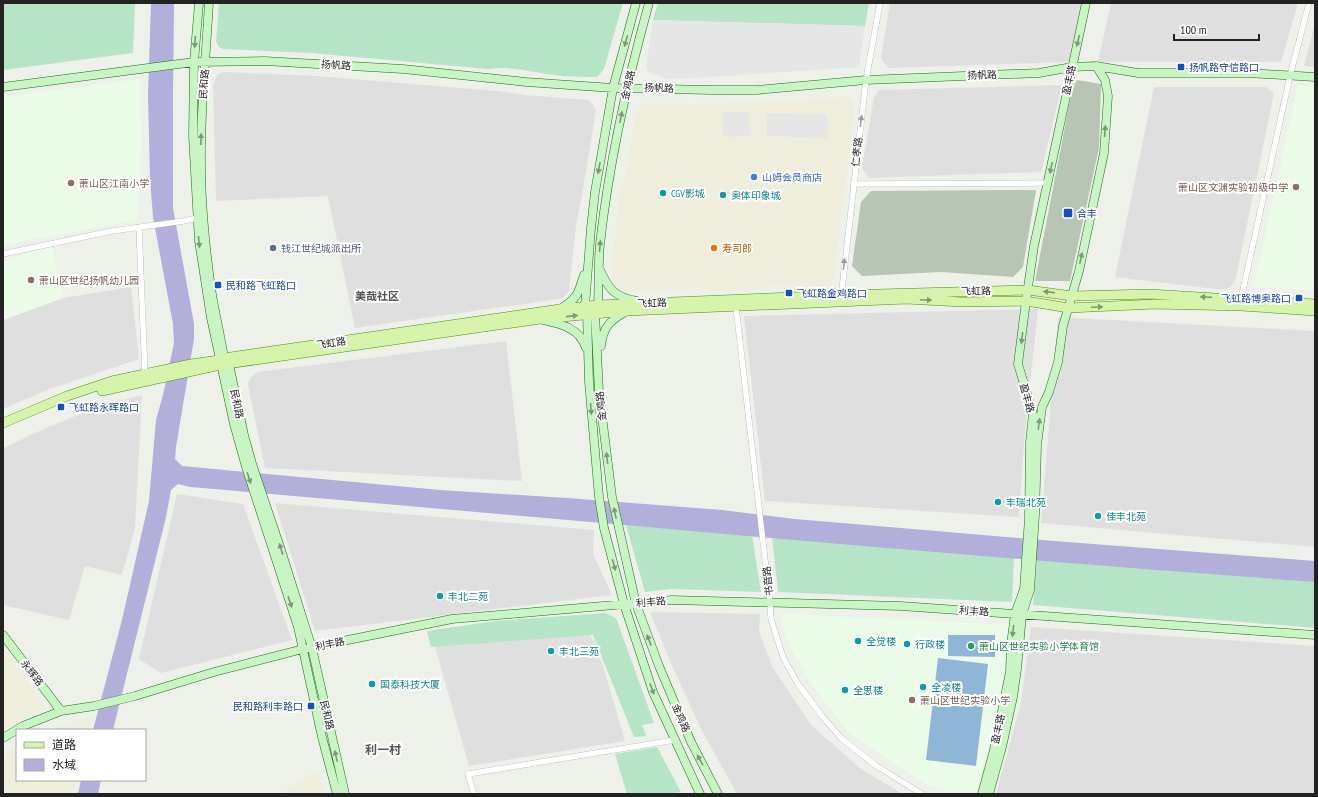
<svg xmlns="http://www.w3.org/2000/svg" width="1318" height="797" font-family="'PT Sans Narrow','Noto Sans SC',sans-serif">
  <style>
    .residential { fill: #e0dfdf }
    .commercial { fill: #efeddb }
    .education { fill: #eafce7 }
    .construction { fill: #b8c5b5 }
    .grass { fill: #b5e5c6 }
    .pitch { fill: #90b6d7 }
    .parking { fill: #e6e6e6 }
    .water { fill: #b2afda }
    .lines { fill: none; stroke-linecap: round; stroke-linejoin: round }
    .street-casing { stroke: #a6a6a6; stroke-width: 6 }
    .secondary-casing { stroke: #147110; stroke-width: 9 }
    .primary-casing { stroke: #4d900f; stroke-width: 10 }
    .street { stroke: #fff; stroke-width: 5.5 }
    .secondary { stroke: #c9f4c4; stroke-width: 8 }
    .primary { stroke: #d6f4ac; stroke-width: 9 }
    .oneway { fill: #7e967b }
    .oneway2 { fill: #9c9c9c }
    .oneway3 { fill: #85966e }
    .transit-dot { fill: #1a4fb4; stroke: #fff; stroke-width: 1.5 }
    .shop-dot { fill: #3f7fe0; stroke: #fff; stroke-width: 1.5 }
    .education-dot { fill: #8d6e63; stroke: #fff; stroke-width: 1.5 }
    .culture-dot { fill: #0f9aa8; stroke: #fff; stroke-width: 1.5 }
    .service-dot { fill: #5c6f8a; stroke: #fff; stroke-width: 1.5 }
    .food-dot { fill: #e8710a; stroke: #fff; stroke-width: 1.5 }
    .leisure-dot { fill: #2e9e5b; stroke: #fff; stroke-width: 1.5 }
    .labels { text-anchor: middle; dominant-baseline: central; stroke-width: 4; stroke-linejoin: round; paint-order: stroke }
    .street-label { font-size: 10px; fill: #222; stroke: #fff }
    .transit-label { font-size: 10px; fill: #164399; stroke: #fff; text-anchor: start }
    .shop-label { font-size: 10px; fill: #366cbe; stroke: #fff; text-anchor: start }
    .education-label { font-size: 10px; fill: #785e54; stroke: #fff; text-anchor: start }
    .culture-label { font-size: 10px; fill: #0d838f; stroke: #fff; text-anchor: start }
    .service-label { font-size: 10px; fill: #4e5e75; stroke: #fff; text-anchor: start }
    .food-label { font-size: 10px; fill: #c56008; stroke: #fff; text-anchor: start }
    .leisure-label { font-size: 10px; fill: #27864d; stroke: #fff; text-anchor: start }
    .neighbourhood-label { font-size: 11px; font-weight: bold; fill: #555; stroke: #fff }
    .quarter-label { font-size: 12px; font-weight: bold; fill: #555; stroke: #fff }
  </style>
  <rect width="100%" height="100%" fill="#edf1e9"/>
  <path class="residential" d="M890 3H1087L1077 56 1069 62 888 68 881 58Z
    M1111 3H1298L1281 62H1098Z
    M1315 23V67L1304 66Z
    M224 72 318 76 498 91 525 95 589 100 593 105 596 110 582 195 576 226 569 291 563 298 551 300 355 328 328 196 216 201 213 85 215 79 218 74Z
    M1062 85 1041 172 869 178 862 168 874 97 879 90Z
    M1154 87H1266L1274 93 1236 278 1231 287 1223 290 1115 277Z
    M131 287 139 359 47 390 3 409V320L63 298Z
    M1038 309 1024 442 1019 517 765 501 744 316Z
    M1058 317 1315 331V547L1041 523Z
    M506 341 522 481 265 468 249 390 248 383 252 376 257 372Z
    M142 395 135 528 122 575 85 566 69 620 3 605V448L46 428 100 406Z
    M177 494 243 504 292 640 161 673 139 659Z
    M275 503 594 530 593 554 612 595 315 631Z
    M650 612 760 614 759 632 773 668 811 725 861 769 903 794H737L701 729 670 661Z
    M1031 627 1315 646V794H996L1021 703Z
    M583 628 594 641 606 676 625 741 469 766 432 636Z"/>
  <path class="commercial" d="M843 97 848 98 853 102 855 109 834 277 831 283 824 286H774L761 289 717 291 694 289 625 291 619 289 613 282 611 276 619 196 628 166 635 114 641 105 646 103 693 104 792 101Z
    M3 648 10 655 45 707 3 730Z
    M92 716 88 730H50L55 728Z
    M17 746V780H76L72 794H3V757Z
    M318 770 325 794H282Z"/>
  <path class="education" d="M140 79 141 146 137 220 3 245V97Z
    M1298 85 1315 87V291L1254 287Z
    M51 244 63 298 3 320V262Z
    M783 614 1011 625 999 707 976 794H954L929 785 893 763 848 731 818 693 794 654 782 626Z"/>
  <path class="construction" d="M1077 80 1101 84 1099 148 1070 281H1035L1072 90Z
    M1036 190 1023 267 1013 277 941 272 862 276 852 266 861 202 871 191Z"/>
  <path class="grass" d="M3 3H135L133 53 3 70Z
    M219 3H623L604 69 597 77C580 77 563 77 547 74 527 71 509 66 489 69L311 53 223 49 219 47 216 42Z
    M658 3H869L865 26 653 20Z
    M626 525 752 535 761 592 671 589 645 592Z
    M772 537 1014 558 1012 602 778 592Z
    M1037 560 1315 582V628L1033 605Z
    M605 613 616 618 654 723 642 725 646 736 634 737 593 635 431 647 427 631 495 621Z
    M657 747 681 792 662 794H627L615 754Z"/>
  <path class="pitch" d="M948 635H995V657L948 656Z
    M938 658 988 664 976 766 926 760Z"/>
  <path class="parking" d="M653 20 865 26 859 67 711 77 667 79 648 72 646 66Z
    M722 111 749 112 751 136 725 137 723 133Z
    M767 113 824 114 827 116 828 138 767 136Z"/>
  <path class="water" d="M151 3H174L173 90V208L194 324V339L176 447 175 459 182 466 440 490 567 498 722 510 795 519 1054 541 1315 561V582C940 555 565 519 190 487L178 484 171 490 166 517 113 730H93L122 620 149 501 156 420 163 395 174 343 173 324 153 217 150 179 148 95Z
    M81 780H101L98 794H78Z"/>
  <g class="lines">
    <g class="street-casing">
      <path id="street" d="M853 184 1048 183
        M139 228 145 374
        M3 254 112 231 184 221 197 218
        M841 298 866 80 880 3
        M1241 299 1290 76 1309 3
        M736 307 770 603 771 619 783 657 798 684 822 716 841 738 875 765 922 794
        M474 794 468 774 675 740"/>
    </g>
    <g class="secondary-casing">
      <path id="secondary" d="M199 3 194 62 193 136 199 241 211 318 234 424 246 467 298 627 322 737 337 794
        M209 3C206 57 200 111 201 166 201 204 205 243 210 281 213 306 220 332 224 358L229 364 244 435 253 467 280 547 312 648 345 794
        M636 3 613 88 595 192 591 228 585 306 587 314 589 382 599 497 604 528 624 604 653 692 700 794
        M649 3C627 82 609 162 600 244 598 264 599 285 598 305L595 314 599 392 612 497 636 604 659 666 691 742 718 794
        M3 87 194 62 265 61 403 69 526 82 613 88 712 90H757L866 80 1039 73 1072 67 1096 66 1138 73H1249L1315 77
        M600 270C609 290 615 297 637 301
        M560 309C578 298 578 294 584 275
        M543 320C561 324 580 328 586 348
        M601 346C603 327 610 320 627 311
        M3 635 61 711
        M3 738 23 726 61 711 94 706 135 696 214 672 303 649 452 619 672 600 901 606 1315 635
        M982 794 994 750 1010 672 1011 644 1015 614 1024 589 1029 518 1030 442 1033 414 1018 364 1026 301 1034 246 1086 3
        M989 794 1002 747 1013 697 1017 669 1022 615 1030 590 1035 515 1037 445 1042 407 1049 392 1058 362 1063 326 1079 271 1104 153 1108 96 1105 80 1096 66"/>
    </g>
    <g class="primary-casing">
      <path id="primary" d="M102 391 220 365 540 319 627 311 906 299 962 302 1026 301 1069 308 1155 304 1241 306 1315 311
        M3 423 67 396 112 381 191 364 219 360 224 358 560 309 598 305 841 295 1028 290 1072 296 1150 294 1315 304"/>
    </g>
    <use href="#street" class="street"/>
    <use href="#secondary" class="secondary"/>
    <use href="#primary" class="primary"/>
  </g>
  <defs><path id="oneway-solid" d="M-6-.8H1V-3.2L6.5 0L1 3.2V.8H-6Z"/></defs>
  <g class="oneway">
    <use href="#oneway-solid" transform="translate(626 41) rotate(106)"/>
    <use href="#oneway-solid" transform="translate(1078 41) rotate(103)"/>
    <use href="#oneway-solid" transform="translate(195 42) rotate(94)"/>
    <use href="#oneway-solid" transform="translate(621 117) rotate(-79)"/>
    <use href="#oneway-solid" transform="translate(1105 131) rotate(-86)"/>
    <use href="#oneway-solid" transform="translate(201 139) rotate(-89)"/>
    <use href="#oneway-solid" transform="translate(599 168) rotate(100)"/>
    <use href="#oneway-solid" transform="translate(1051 168) rotate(102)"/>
    <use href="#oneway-solid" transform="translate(199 242) rotate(84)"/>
    <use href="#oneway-solid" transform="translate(600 246) rotate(-85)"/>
    <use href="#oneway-solid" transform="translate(1081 258) rotate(-78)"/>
    <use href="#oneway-solid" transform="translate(1022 338) rotate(97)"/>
    <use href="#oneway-solid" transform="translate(591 409) rotate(85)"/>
    <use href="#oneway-solid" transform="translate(1039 424) rotate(-82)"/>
    <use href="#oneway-solid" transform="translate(607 458) rotate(-97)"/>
    <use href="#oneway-solid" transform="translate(249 478) rotate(72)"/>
    <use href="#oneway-solid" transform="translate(615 513) rotate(-102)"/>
    <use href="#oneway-solid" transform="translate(281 549) rotate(-108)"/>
    <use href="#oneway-solid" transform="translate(614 565) rotate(75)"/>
    <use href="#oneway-solid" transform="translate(290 602) rotate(72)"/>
    <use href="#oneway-solid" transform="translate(1013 631) rotate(97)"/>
    <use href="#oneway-solid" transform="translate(649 640) rotate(-110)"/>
    <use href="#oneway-solid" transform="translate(652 689) rotate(70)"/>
    <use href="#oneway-solid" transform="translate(336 756) rotate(-103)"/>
    <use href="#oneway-solid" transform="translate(700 760) rotate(-119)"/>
  </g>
  <g class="oneway2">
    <use href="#oneway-solid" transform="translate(861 121) rotate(-83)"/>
    <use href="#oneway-solid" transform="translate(844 264) rotate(-84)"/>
  </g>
  <g class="oneway3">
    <use href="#oneway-solid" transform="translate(1049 292) rotate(-173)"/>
    <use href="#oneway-solid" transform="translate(1206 297) rotate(-177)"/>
    <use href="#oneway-solid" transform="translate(926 300) rotate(2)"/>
    <use href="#oneway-solid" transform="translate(1097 307) rotate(-2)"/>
    <use href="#oneway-solid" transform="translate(572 316) rotate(-6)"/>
  </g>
  <g class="transit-dot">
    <rect x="1177" y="63" width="8" height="8" rx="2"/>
    <rect x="1063" y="208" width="10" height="10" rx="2"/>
    <rect x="214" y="281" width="8" height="8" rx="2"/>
    <rect x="785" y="289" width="8" height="8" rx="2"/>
    <rect x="1295" y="294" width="8" height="8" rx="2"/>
    <rect x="57" y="403" width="8" height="8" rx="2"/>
    <rect x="307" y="702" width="8" height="8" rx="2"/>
  </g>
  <circle class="shop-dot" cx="754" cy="177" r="4"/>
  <g class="education-dot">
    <circle cx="71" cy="183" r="4"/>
    <circle cx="1296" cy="187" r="4"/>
    <circle cx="31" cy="280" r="4"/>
    <circle cx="912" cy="700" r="4"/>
  </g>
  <g class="culture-dot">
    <circle cx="663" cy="193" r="4"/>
    <circle cx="723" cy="195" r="4"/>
    <circle cx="998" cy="502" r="4"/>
    <circle cx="1098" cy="516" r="4"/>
    <circle cx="440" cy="596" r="4"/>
    <circle cx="858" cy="641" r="4"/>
    <circle cx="907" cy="644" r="4"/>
    <circle cx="551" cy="651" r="4"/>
    <circle cx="372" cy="684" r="4"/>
    <circle cx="923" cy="687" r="4"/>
    <circle cx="845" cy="690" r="4"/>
  </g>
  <circle class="service-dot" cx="273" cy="248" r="4"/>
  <circle class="food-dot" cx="714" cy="248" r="4"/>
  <circle class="leisure-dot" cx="971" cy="646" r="4"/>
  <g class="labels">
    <g class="street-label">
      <text transform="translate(336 65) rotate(4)">扬帆路</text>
      <text transform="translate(982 75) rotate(-2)">扬帆路</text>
      <text transform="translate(1069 80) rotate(-78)">盈丰路</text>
      <text transform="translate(204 84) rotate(-85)">民和路</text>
      <text transform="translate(628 85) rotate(-77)">金鸡路</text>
      <text transform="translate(659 88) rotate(2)">扬帆路</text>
      <text transform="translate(857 152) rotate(-83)">仁孝路</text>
      <text transform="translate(976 291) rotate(-1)">飞虹路</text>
      <text transform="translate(652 303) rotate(-2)">飞虹路</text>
      <text transform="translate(331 343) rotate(-8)">飞虹路</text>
      <text transform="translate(1027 398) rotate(75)">盈丰路</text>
      <text transform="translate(237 404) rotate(78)">民和路</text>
      <text transform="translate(601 406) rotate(-96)">金鸡路</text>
      <text transform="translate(768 581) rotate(-96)">书音路</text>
      <text transform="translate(651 602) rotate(-5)">利丰路</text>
      <text transform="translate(974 611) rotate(4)">利丰路</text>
      <text transform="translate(330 644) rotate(-12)">利丰路</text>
      <text transform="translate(32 673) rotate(53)">永辉路</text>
      <text transform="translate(327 715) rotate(77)">民和路</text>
      <text transform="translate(681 718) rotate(67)">金鸡路</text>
      <text transform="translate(998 729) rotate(-78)">盈丰路</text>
    </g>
    <g class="transit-label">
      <text x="1189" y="67">扬帆路守信路口</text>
      <text x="1077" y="213">合丰</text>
      <text x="226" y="285">民和路飞虹路口</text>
      <text x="797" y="293">飞虹路金鸡路口</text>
      <text x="1291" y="298" text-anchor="end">飞虹路博奥路口</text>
      <text x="69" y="407">飞虹路永晖路口</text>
      <text x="303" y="706" text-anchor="end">民和路利丰路口</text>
    </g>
    <g class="shop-label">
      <text x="762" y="177">山姆会员商店</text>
    </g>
    <g class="education-label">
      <text x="79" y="183">萧山区江南小学</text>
      <text x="1288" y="187" text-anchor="end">萧山区文渊实验初级中学</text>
      <text x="39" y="280">萧山区世纪扬帆幼儿园</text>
      <text x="920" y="700">萧山区世纪实验小学</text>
    </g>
    <g class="culture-label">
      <text x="671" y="193">CGV影城</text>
      <text x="731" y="195">奥体印象城</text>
      <text x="1006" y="502">丰瑞北苑</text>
      <text x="1106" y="516">佳丰北苑</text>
      <text x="448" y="596">丰北二苑</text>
      <text x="866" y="641">全觉楼</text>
      <text x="915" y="644">行政楼</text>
      <text x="559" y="651">丰北三苑</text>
      <text x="380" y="684">国泰科技大厦</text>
      <text x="931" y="687">全凌楼</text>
      <text x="853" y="690">全思楼</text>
    </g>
    <g class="service-label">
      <text x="281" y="248">钱江世纪城派出所</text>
    </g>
    <g class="food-label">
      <text x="722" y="248">寿司郎</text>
    </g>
    <g class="leisure-label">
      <text x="979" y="646">萧山区世纪实验小学体育馆</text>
    </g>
    <g class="neighbourhood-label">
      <text x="377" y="296">美哉社区</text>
    </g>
    <g class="quarter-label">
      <text x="383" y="749">利一村</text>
    </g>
  </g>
  <rect width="1318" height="797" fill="none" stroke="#222222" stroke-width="8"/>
  <rect x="16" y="729" width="130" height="52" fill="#ffffff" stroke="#a7a7a7"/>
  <rect x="24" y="742" width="20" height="6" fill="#d6f4ac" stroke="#a7a7a7"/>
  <text x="52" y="749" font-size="12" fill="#222222">道路</text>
  <rect x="24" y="759" width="20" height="12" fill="#b2afda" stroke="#a7a7a7"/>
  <text x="52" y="769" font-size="12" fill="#222222">水域</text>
  <path d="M1174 34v6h85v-6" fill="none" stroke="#222222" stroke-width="2"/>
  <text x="1180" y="34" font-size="12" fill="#222222" stroke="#ffffff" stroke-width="3" paint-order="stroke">100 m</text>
</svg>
